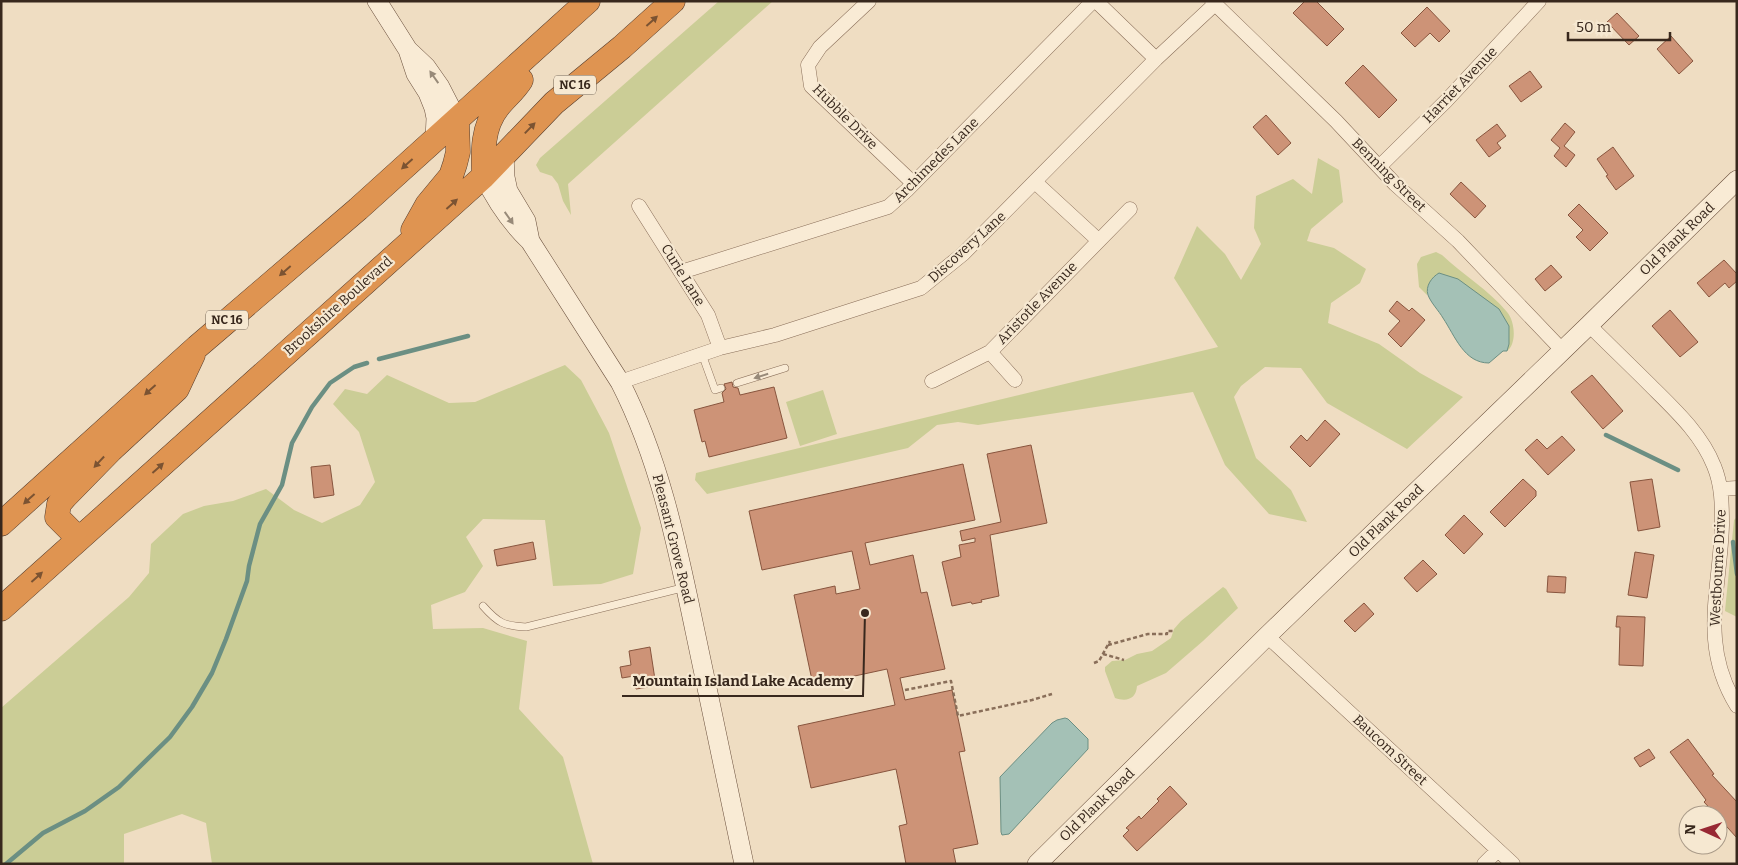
<svg xmlns="http://www.w3.org/2000/svg" width="1738" height="865" font-family="Bitter,serif">
  <style>
    .green { fill: #cbcd96 }
    .water { fill: #a4c1b6; stroke: #6b8f83 }
    .lines { fill: none; stroke-linecap: round; stroke-linejoin: round }
    .stream { stroke: #6b8f83; stroke-width: 4.5 }
    .building { fill: #cd9377; stroke: #88553e }
    .lane-casing { stroke: #896e59; stroke-width: 8 }
    .street-casing { stroke: #896e59; stroke-width: 15 }
    .secondary-casing { stroke: #6a4f3c; stroke-width: 20 }
    .highway-casing { stroke: #563d2d; stroke-width: 25 }
    .path { stroke: #896e59; stroke-width: 2.5; stroke-dasharray: 4 2.5; stroke-linecap: butt }
    .lane { stroke: #f9ebd5; stroke-width: 7 }
    .street { stroke: #f9ebd5; stroke-width: 14 }
    .secondary { stroke: #f9ebd5; stroke-width: 19 }
    .highway { stroke: #df9451; stroke-width: 24 }
    .oneway { fill: #7b5332 }
    .oneway2 { fill: #988a79 }
    .labels { text-anchor: middle; dominant-baseline: central; stroke-width: 4.5; stroke-linejoin: round; paint-order: stroke }
    .shield { fill: #f6e8d1; stroke: #716253; stroke-width: 1 }
    .shield-label { font-size: 12px; font-weight: bold; fill: #38281d }
    .street-label { font-size: 14px; fill: #38281d; stroke: #f6e8d1 }
    .leader { fill: none; stroke: #38281d; stroke-width: 2 }
    .callout-dot { fill: #38281d; stroke: #f6e8d1; stroke-width: 2 }
    .callout-label { font-size: 15px; text-anchor: middle; font-weight: bold; fill: #38281d; stroke: #f6e8d1; stroke-width: 4.5; stroke-linejoin: round; paint-order: stroke }
  </style>
  <rect width="100%" height="100%" fill="#efddc2"/>
  <path class="green" d="M719 1H773L568 184 571 215 563 201 558 184 552 176 540 172 536 165 540 158Z
    M1318 158 1339 170 1343 202 1311 229 1307 241 1334 248 1366 269 1360 283 1331 303 1328 323 1379 344 1420 373 1463 397 1407 449 1327 403 1301 368 1265 367 1241 386 1234 397 1256 458 1291 490 1307 522 1269 514 1225 465 1193 392 978 425 958 422 937 425 908 448 707 494 695 480 696 473 1218 347 1174 278 1197 226 1225 254 1241 280 1261 244 1254 228 1256 196 1293 179 1312 194Z
    M1436 252 1442 255C1463 275 1489 290 1507 312 1515 321 1517 344 1507 351L1509 343 1428 285 1427 295 1419 287 1417 264 1421 257Z
    M565 365 581 380 609 433 641 528 633 574 601 584 553 586 545 520 483 519 466 537 483 566 465 592 431 605 433 629 483 628 527 641 519 709 563 757 593 864H212L206 823 182 814 124 834V864H1V708L129 597 149 573 151 544 183 514 204 506 233 501 266 489 294 510 322 523 360 505 375 482 359 432 333 404 345 389 367 394 387 375 449 403 475 402Z
    M823 390 837 434 800 446 786 402Z
    M1737 517V617L1725 611 1734 520Z
    M1223 587 1226 589 1238 608 1203 641 1166 673 1137 686C1136 699 1127 702 1115 698L1105 671V667L1112 661 1125 660 1137 654 1152 651 1171 638 1174 629 1181 621Z"/>
  <path class="water" d="M1439 273 1458 279 1499 309 1509 326V344L1507 351H1503L1489 363C1464 363 1455 336 1443 318 1439 311 1431 303 1428 295 1425 286 1432 277 1439 273Z
    M1065 718 1068 719 1088 739V749L1009 834 1002 835 1001 832 1000 777 1052 723 1057 720Z"/>
  <g class="lines">
    <path class="stream" d="M379 359 468 336
      M1606 435 1678 470
      M1733 542 1737 574
      M6 864 43 833 85 811 119 787 170 737 192 707 212 673 226 639 247 581 249 566 260 524 282 485 292 443 312 407 330 383 354 367 367 363"/>
  </g>
  <path class="building" d="M1305 1H1316L1344 29 1327 46 1293 13Z
    M1427 7 1450 31 1439 42 1430 33 1415 47 1401 33Z
    M1617 13 1639 36 1629 45 1607 22Z
    M1671 36 1693 61 1679 74 1657 49Z
    M1363 65 1397 100 1379 118 1345 83Z
    M1530 71 1542 87 1521 102 1509 86Z
    M1266 115 1291 143 1278 155 1253 127Z
    M1565 123 1575 132 1564 146 1575 155 1566 167 1554 156 1560 148 1551 140Z
    M1497 124 1506 136 1497 143 1501 148 1489 157 1476 140Z
    M1613 147 1634 176 1616 190 1606 176 1608 175 1597 159Z
    M1461 182 1486 206 1475 218 1450 194Z
    M1579 204 1608 233 1590 251 1576 237 1583 230 1568 215Z
    M1724 260 1737 274V281L1729 288 1725 283 1709 297 1697 283Z
    M1551 265 1562 277 1545 291 1535 279Z
    M1397 301 1409 311 1412 308 1425 320 1401 347 1388 334 1400 321 1389 311Z
    M1670 310 1698 342 1680 357 1652 326Z
    M1592 375 1623 411 1603 429 1571 392Z
    M732 382 733 387 738 388 740 395 774 387 787 438 709 457 705 441 702 442 694 410 724 402 722 393 726 389 724 384Z
    M1325 420 1340 434 1310 467 1290 447 1301 435 1307 441Z
    M1562 436 1575 450 1548 475 1525 450 1537 439 1547 449Z
    M1031 445 1047 523 990 535 999 596 981 600 982 602 972 604 971 602 952 606 942 562 961 557 959 545 975 542V538L962 541 960 531 1001 522 987 454Z
    M963 464 975 520 865 543 870 565 913 555 921 593 927 592 945 669 900 678 905 700 952 690 965 751 959 752 978 844 953 849 956 864H906L899 826 907 824 896 769 811 788 798 726 895 705 887 669 813 685 794 595 835 586 836 594 860 589 852 551 762 570 749 511Z
    M330 465 334 495 314 498 311 467Z
    M1523 479 1536 491V496L1505 527 1490 512Z
    M1652 479 1660 527 1638 531 1630 482Z
    M1464 515 1483 534 1464 554 1445 535Z
    M533 542 536 559 497 566 494 550Z
    M1635 552 1654 555 1647 598 1628 595Z
    M1423 560 1437 574 1417 592 1404 578Z
    M1548 576 1566 577 1565 593 1547 592Z
    M1364 603 1374 614 1355 632 1344 621Z
    M1617 616 1645 617 1643 666 1619 665 1620 627H1616Z
    M650 647 656 686 636 689 634 676 622 678 620 667 631 665 629 651Z
    M1688 739 1714 774 1712 775 1737 802V838L1718 817V815H1716L1704 802 1706 800 1670 752Z
    M1649 749 1655 758 1640 767 1634 758Z
    M1170 786 1187 804 1137 851 1123 836 1129 830 1126 828 1139 816 1141 819 1159 801 1157 799Z"/>
  <g class="lines">
    <g class="lane-casing">
      <path id="lane" d="M702 354 715 390 721 388
        M737 383 785 368
        M483 606C498 623 504 626 526 627L686 587"/>
    </g>
    <g class="street-casing">
      <path id="street" d="M869 1 820 47 808 65 811 86 913 183
        M1096 1 1156 59
        M1212 1 1336 121 1395 184 1458 241 1563 351
        M1379 167 1446 101 1539 1
        M1035 182 1098 240
        M639 206 708 315 720 348
        M681 272 888 207 907 190 1093 1
        M1589 325C1609 345 1629 364 1649 384 1673 408 1701 433 1714 466 1722 485 1722 505 1722 525 1720 591 1699 645 1737 706
        M990 352 1015 380
        M932 381 990 352 1130 209
        M620 382 720 348 775 335 921 288 963 254 1156 59 1215 4
        M1721 489 1737 488
        M1267 636 1513 864
        M1484 864 1498 850"/>
    </g>
    <g class="secondary-casing">
      <path id="secondary" d="M377 1 408 50
        M435 140 436 118 434 108 428 93 416 74 408 50 426 67 440 87 457 120
        M484 176C496 201 510 222 530 241L526 221 508 191 505 177 504 155
        M530 241 620 382C660 460 677 545 695 631 711 708 727 786 744 864
        M1037 864 1267 636 1589 325 1737 180"/>
    </g>
    <g class="highway-casing">
      <path id="highway" d="M484 176C483 152 482 127 498 107 505 98 515 90 521 80
        M413 230 427 205 451 176 455 164 458 152 457 120
        M1 524 197 347 358 209 588 1
        M79 539 57 517 59 504 65 497 111 450 177 389 193 355
        M1 609 484 176 554 103 622 47 673 1"/>
    </g>
    <path class="path" d="M1108 645 1148 634H1167V631H1173
      M1103 654 1124 660
      M1094 663 1099 661 1110 641
      M905 690 951 681 958 716 1032 700 1052 694"/>
    <use href="#lane" class="lane"/>
    <use href="#street" class="street"/>
    <use href="#secondary" class="secondary"/>
    <use href="#highway" class="highway"/>
  </g>
  <defs><path id="oneway-solid" d="M-6-.8H1V-3.2L6.5 0L1 3.2V.8H-6Z" transform="scale(1.25)"/></defs>
  <g class="oneway">
    <use href="#oneway-solid" transform="translate(652 21) rotate(-42)"/>
    <use href="#oneway-solid" transform="translate(530 128) rotate(-46)"/>
    <use href="#oneway-solid" transform="translate(407 164) rotate(138)"/>
    <use href="#oneway-solid" transform="translate(452 204) rotate(-42)"/>
    <use href="#oneway-solid" transform="translate(285 271) rotate(139)"/>
    <use href="#oneway-solid" transform="translate(150 390) rotate(138)"/>
    <use href="#oneway-solid" transform="translate(99 462) rotate(133)"/>
    <use href="#oneway-solid" transform="translate(158 468) rotate(-42)"/>
    <use href="#oneway-solid" transform="translate(29 499) rotate(138)"/>
    <use href="#oneway-solid" transform="translate(37 577) rotate(-42)"/>
  </g>
  <g class="oneway2">
    <use href="#oneway-solid" transform="translate(434 77) rotate(-125)"/>
    <use href="#oneway-solid" transform="translate(509 218) rotate(55)"/>
    <use href="#oneway-solid" transform="translate(761 376) rotate(163)"/>
  </g>
  <g class="labels">
    <g class="shield">
      <rect x="554" y="75.5" width="42" height="19" rx="4"/>
      <rect x="206" y="310.5" width="42" height="19" rx="4"/>
    </g>
    <g class="shield-label">
      <text x="575" y="85">NC 16</text>
      <text x="227" y="320">NC 16</text>
    </g>
    <g class="street-label">
      <text transform="translate(1460 85) rotate(-46)">Harriet Avenue</text>
      <text transform="translate(845 117) rotate(45)">Hubble Drive</text>
      <text transform="translate(936 160) rotate(-45)">Archimedes Lane</text>
      <text transform="translate(1389 175) rotate(45)">Benning Street</text>
      <text transform="translate(1677 239) rotate(-44)">Old Plank Road</text>
      <text transform="translate(967 247) rotate(-42)">Discovery Lane</text>
      <text transform="translate(683 275) rotate(58)">Curie Lane</text>
      <text transform="translate(1037 303) rotate(-46)">Aristotle Avenue</text>
      <text transform="translate(338 306) rotate(-42)">Brookshire Boulevard</text>
      <text transform="translate(1386 521) rotate(-44)">Old Plank Road</text>
      <text transform="translate(673 539) rotate(76)">Pleasant Grove Road</text>
      <text transform="translate(1718 568) rotate(-87)">Westbourne Drive</text>
      <text transform="translate(1390 750) rotate(43)">Baucom Street</text>
      <text transform="translate(1097 805) rotate(-44)">Old Plank Road</text>
    </g>
  </g>
  <path class="leader" d="M865 613L863 696H622"/>
  <circle class="callout-dot" cx="865" cy="613" r="5"/>
  <g class="callout-label">
    <text x="743" y="686">Mountain Island Lake Academy</text>
  </g>
  <rect width="1738" height="865" fill="none" stroke="#38281d" stroke-width="5"/>
  <g transform="translate(1703 830) rotate(273)"><circle r="24" fill="#f6e8d1" stroke="#aa9b89"/>
  <path d="M0-4L9 19L0 12L-9 19Z" fill="#982833"/>
  <text y="-8" font-size="14" font-weight="bold" text-anchor="middle" fill="#38281d">N</text>
  </g>
  <path d="M1568 32v8h102v-8" fill="none" stroke="#38281d" stroke-width="2.5"/>
  <text x="1576" y="32" font-size="15" fill="#38281d" stroke="#f6e8d1" stroke-width="4" paint-order="stroke">50 m</text>
</svg>
